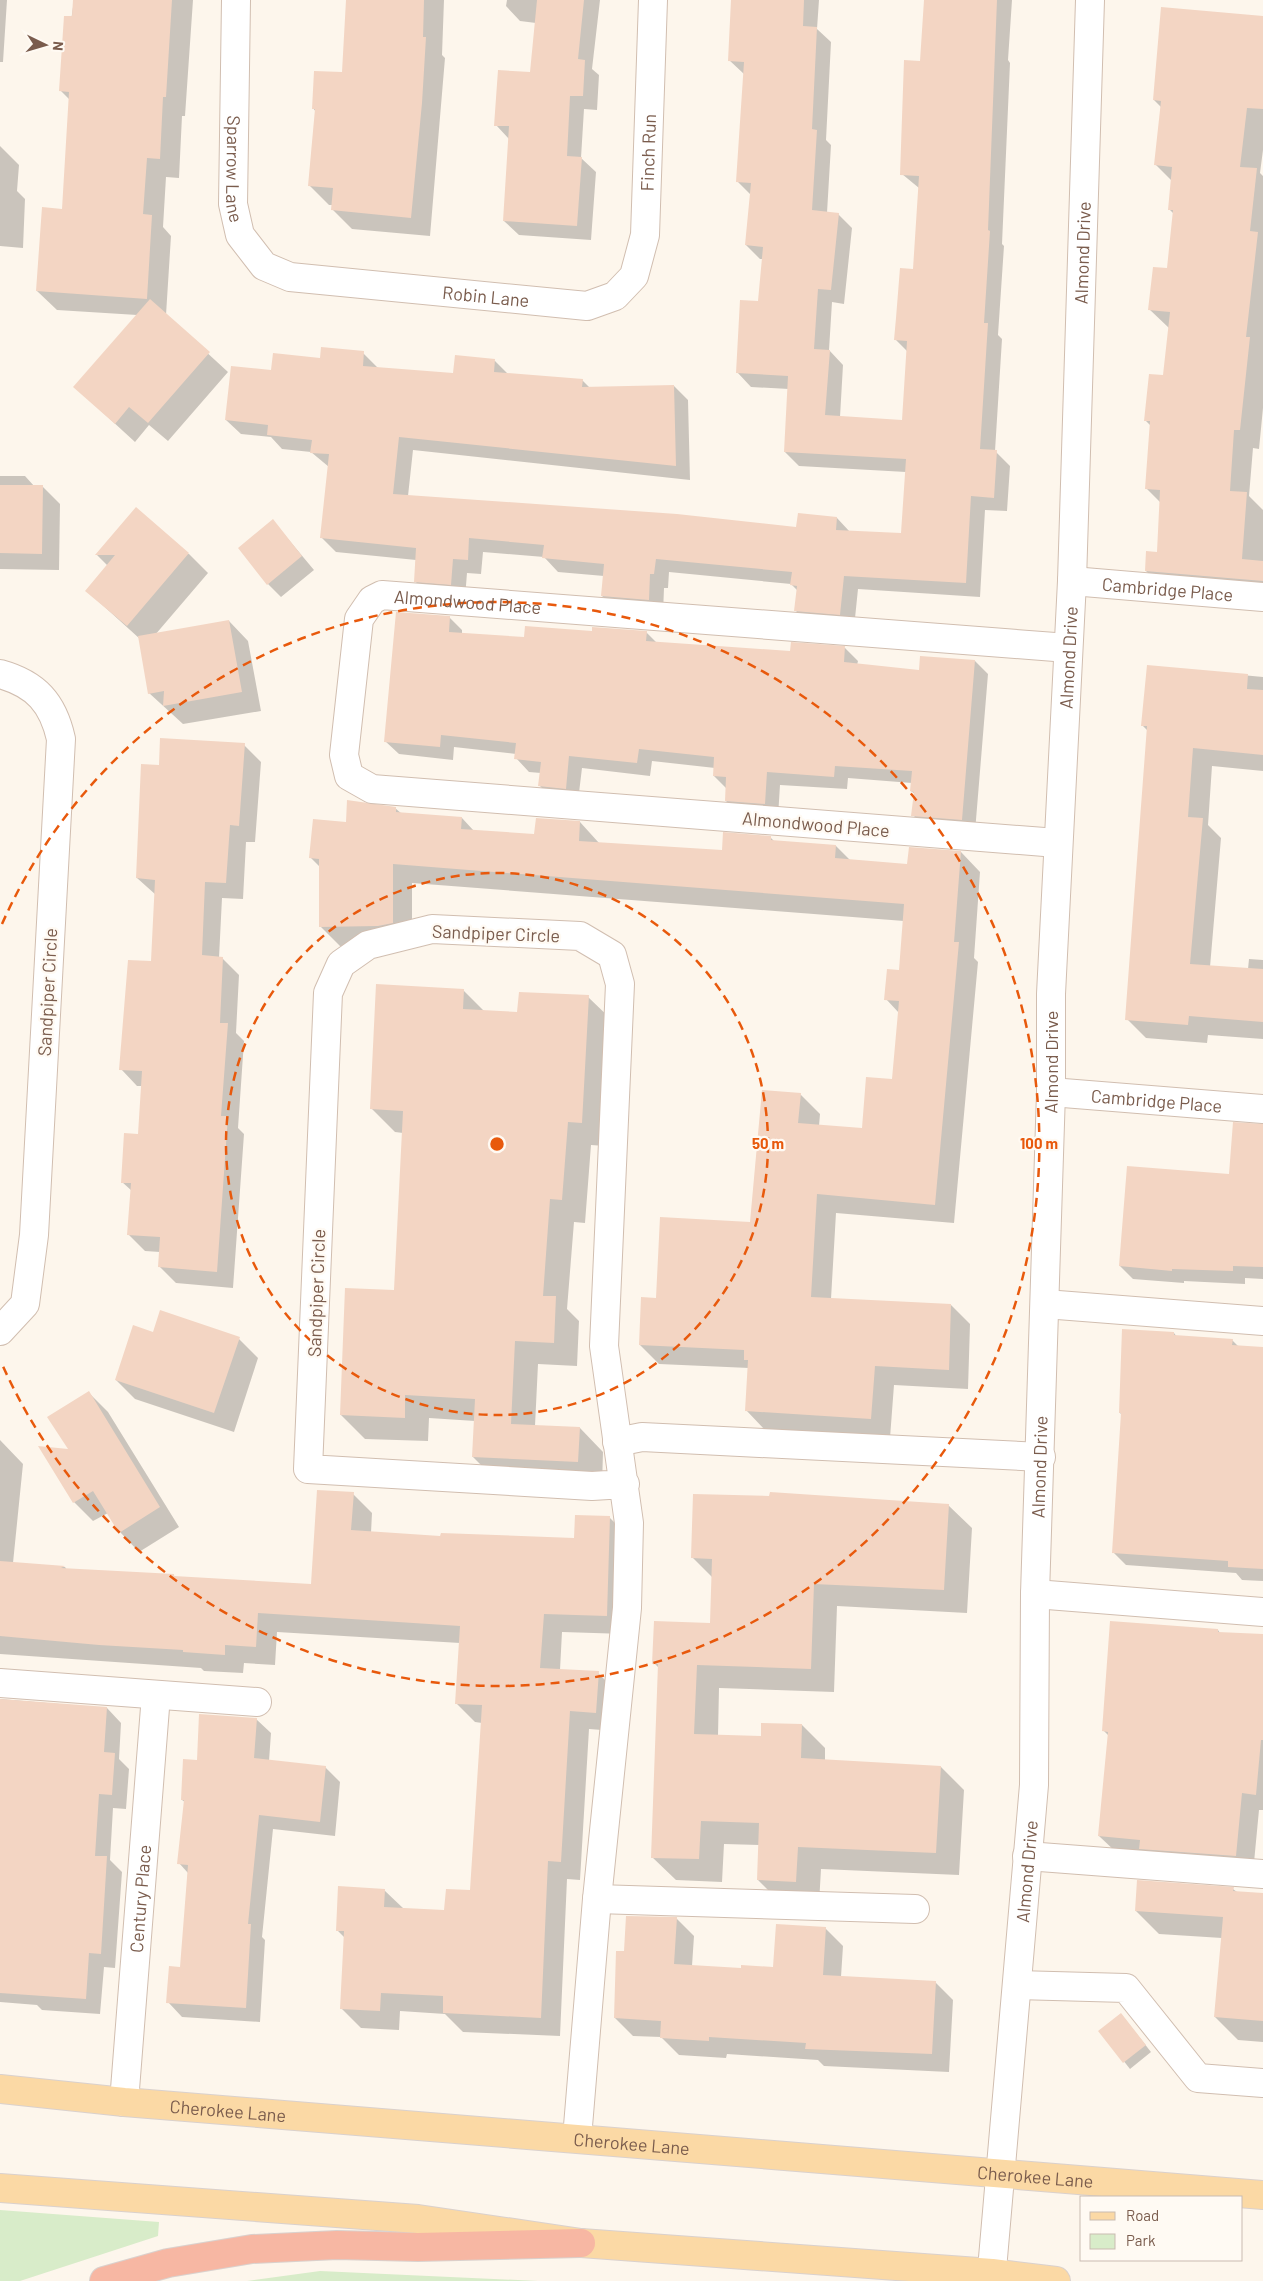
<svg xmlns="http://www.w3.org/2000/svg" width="1263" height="2281" font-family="Barlow,sans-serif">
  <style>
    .green { fill: #d8ecc9 }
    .shadow { fill: #0003 }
    .building { fill: #f3d5c3 }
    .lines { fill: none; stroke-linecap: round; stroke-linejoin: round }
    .minor-casing { stroke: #d1beb0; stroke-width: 30 }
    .major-casing { stroke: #dad1cd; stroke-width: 30 }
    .highway-casing { stroke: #dad1cd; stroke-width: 30 }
    .minor { stroke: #fff; stroke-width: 28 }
    .major { stroke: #fbd9a5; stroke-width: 28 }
    .highway { stroke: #f7b7a3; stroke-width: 28 }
    .ring { fill: none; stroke: #e8590c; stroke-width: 2.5; stroke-dasharray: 9 6 }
    .labels { text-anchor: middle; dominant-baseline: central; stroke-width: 4.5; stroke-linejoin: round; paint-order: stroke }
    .street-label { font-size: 18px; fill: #7a5c4d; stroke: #fffaf3 }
    .centre { fill: #e8590c; stroke: #fffaf3; stroke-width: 2.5 }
    .ring-label { font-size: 15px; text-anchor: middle; font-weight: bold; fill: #e8590c; stroke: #fffaf3; stroke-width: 4.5; stroke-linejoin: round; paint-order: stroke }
  </style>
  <rect width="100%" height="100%" fill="#fdf6ec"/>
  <path class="green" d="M0 2210 159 2222 158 2236 20 2281H0Z
    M320 2271 538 2281H247Z"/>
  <path class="shadow" d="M0 0H7L3 62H0Z
    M74 0H193L185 116H182L179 178 166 177 163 227 171 236 166 315 228 372 168 441 149 425 135 442 75 387 137 315 57 310 37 291 69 238 70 100 61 91Z
    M347 0H444L442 55 445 58 430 236 352 229 332 209 333 205H329L309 185 316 112 313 108 343 74Z
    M507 0H600L592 69 599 75 597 110 584 109 581 158 596 172 591 240 519 235 504 221 509 139 496 125 531 73 536 23 520 21 506 6Z
    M733 0H819L817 29 831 42 826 140 831 145 827 213 838 214 852 228 844 304 832 302 829 350 843 365 840 417 903 421 908 352 896 340 914 270 919 188 902 174 921 62 925 0H1012L1008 60 1010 63 1002 244 1004 246 998 335 1002 339 995 451 1010 466 1007 511 985 510 980 597 858 589 854 628 810 625 796 611 798 591 791 584 669 572 668 588H664L663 614 617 610 602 596 604 576 558 572 544 557 483 552 481 574 467 573 465 598 429 596 415 581 416 560 336 552 322 538 329 467 311 452 282 449 271 437 241 434 226 420 272 371 363 353 378 368 454 374 456 357 495 361 509 375 582 380 590 388 674 386 688 400 690 480 413 450 408 496 798 528 837 518 850 532 902 534 906 472 799 466 785 452 789 389 751 387 737 372 760 302 763 259H760L746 245 751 195 738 182 744 74 729 60Z
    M1263 16V150L1260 173 1263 176V408L1259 449 1253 448 1249 496 1263 510V598L1165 590 1146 571 1158 554 1161 503 1147 489 1151 426 1145 420 1164 376 1169 328 1149 309 1168 270 1174 214 1169 209 1172 181 1156 165 1161 107 1154 100Z
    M0 146 19 165 17 191 25 199 23 248 0 246Z
    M0 476H25L35 487H43L60 504 59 570 0 569Z
    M273 521 314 570 281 597 268 584Z
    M189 554 208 573 155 635 229 621 248 641 261 711 183 724 149 693 140 639 87 591 108 566 97 555Z
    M449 617 462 630V634L525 638 593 632H646L657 643 791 652 845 648 858 661 857 665 921 671 975 661 988 674 975 832 926 828 913 815 915 794 911 791 912 783 848 778 847 789 780 785 778 817 739 814 726 801 727 789 714 776 715 768 652 761 650 776 582 768 578 801 553 799 540 786 541 773 529 772 516 758V754L454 747 453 760 399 754 385 741Z
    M1148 666 1263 677V771L1212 766 1208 825 1221 838 1210 967 1248 969 1249 959 1263 960V1039L1208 1035 1207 1043 1146 1038 1127 1019 1148 731 1142 725Z
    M244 745 261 762 255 842H246L243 899 222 898 219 958H222L239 975 236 1033 244 1041 238 1128 244 1134 233 1288 176 1283 159 1266 160 1252 145 1251 129 1235 132 1191 122 1182 139 1135 142 1086H137L121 1069 152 963 156 895 137 878 160 766Z
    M395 808 402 814 462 818 474 831 535 835 580 822 599 843 723 851 770 837 774 841 836 846 850 860 908 865 910 848 961 852 980 872 974 958 978 962 954 1223 836 1213 831 1299 951 1305 970 1324 968 1389 894 1385 890 1438 765 1430 746 1410 749 1368 659 1364 640 1345 657 1299 752 1223 800 1094 820 1114 819 1126 863 1129 893 1081 899 1013 886 999 900 971 904 921 412 883V942L398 945 340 946 320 926V867L311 858 347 823Z
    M463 990 484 1011 519 1013 588 997 612 1020 605 1146 591 1145 585 1223 574 1222 567 1309 579 1321 577 1366 538 1364 535 1426 580 1428 603 1452 602 1486 497 1481 473 1457 475 1421 429 1418 428 1441 365 1439 341 1415 395 1292 403 1133 395 1132 371 1108Z
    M1263 1126V1279L1245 1278V1284L1184 1281V1283L1133 1279 1120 1266 1231 1175Z
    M154 1333 239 1339 258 1358 234 1432 135 1399 116 1380Z
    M1174 1333 1177 1337 1232 1340 1239 1347 1263 1348V1581L1242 1580 1236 1573 1126 1565 1113 1552 1122 1415 1120 1413Z
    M89 1393 108 1412 179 1527 139 1552 120 1532 108 1513 93 1521 74 1502 70 1451Z
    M0 1440 23 1464 13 1563 65 1567 67 1570 173 1575 176 1577 313 1586 353 1494 372 1513 371 1533 441 1538 575 1540 610 1518 629 1537 625 1634 562 1632 560 1670 598 1673 617 1692 615 1731 589 1729 580 1880 567 1879 560 2036 463 2032 445 2014 400 2011 399 2030 361 2028 342 2009 345 1938 337 1930 384 1890 404 1909 446 1911 471 1891 482 1723 475 1722 456 1703 460 1643 277 1632 275 1665 244 1663 243 1673 204 1671 201 1668 0 1654Z
    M948 1505 972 1528 967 1613 837 1606 834 1692 719 1688 718 1736 762 1737 802 1725 825 1748V1761L941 1767 964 1790 959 1875 821 1869 819 1904 781 1903 758 1880 759 1845 724 1844 722 1882 676 1880 652 1857 659 1668 654 1663 711 1624 713 1578 693 1558Z
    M1218 1630 1220 1633 1263 1635V1810H1259L1253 1873 1117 1853 1099 1836 1109 1736 1104 1731Z
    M0 1699 107 1708 121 1723 119 1759 129 1769 126 1809 113 1808 110 1860 122 1872 115 1968 104 1967 100 2014 42 2010 37 2005 0 2002Z
    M256 1719 271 1733 269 1761 325 1767 340 1782 335 1836 273 1829 262 1937 265 1940 260 2022 182 2017 168 2002 181 1968 188 1873 179 1863 185 1802 182 1800 198 1762Z
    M1233 1889 1237 1892 1263 1894V2042L1238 2040 1215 2017 1222 1938 1159 1934 1136 1911Z
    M676 1918 694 1936 692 1966 742 1970 775 1968 825 1928 843 1946 841 1977 935 1982 953 2000 949 2072 824 2066 818 2060 727 2054 726 2058 679 2055 661 2037 633 2036 615 2018 626 1953Z
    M1121 2014 1151 2052 1130 2069 1100 2031Z"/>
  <path class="building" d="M73 0H172L166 97H163L160 159 147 158 143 214 152 215 147 299 36 291 42 207 62 209 69 92 59 91 64 16H72Z
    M346 0H424L423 37H426L422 103 411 218 331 210 333 188 308 186 315 109H312L314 71 342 72Z
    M537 0H584L578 59 585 60 583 96H570L567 156 582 157 577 226 503 221 509 126H494L498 70 530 72Z
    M731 0H804L803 26 817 27 812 129 817 130 812 210 839 213 831 290 818 289 814 349 830 350 825 415 902 420 907 341 894 340 896 318 900 268 913 269 919 176 900 175 904 60 920 61 924 0H997L988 230 990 231 984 323H988L980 449 997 450 994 498 971 496 966 583 844 576 840 615 794 611 797 586 790 585 792 572 656 559 654 574H650L649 600 601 596 604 564 542 558 544 545 469 538 468 560 453 559 451 585 414 582 416 548 320 538 329 454 310 453 312 440 267 435 268 425 225 420 231 366 271 370 273 353 320 358 321 347 364 351 363 366 453 373 455 355 495 359 494 372 583 379 582 387 674 385 676 466 399 437 393 494 677 514 796 527 798 513 837 517 836 530 901 533 906 459 784 452 788 376 736 373 740 300 758 301 763 247 745 245 751 183 736 182 744 62 728 61Z
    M1161 7 1263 16V109L1247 108 1240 167 1257 168 1250 231 1258 232 1246 337H1250L1240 430H1234L1230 491 1247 492 1242 559 1263 561V581L1145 571 1146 551 1157 552 1160 490 1145 489 1150 421H1144L1149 374 1163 375 1170 312 1148 310 1153 267 1167 268 1173 210H1168L1172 167 1154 165 1161 101 1153 100Z
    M150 299 210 352 148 423 129 407 115 424 73 387Z
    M0 485H43L42 554 0 553Z
    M136 507 189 553 127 626 85 591 115 555H95Z
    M273 519 302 556 267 585 238 548Z
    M396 612 450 616 449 632 524 637 525 626 592 631V627L647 631 646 641 790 651 791 642 845 646 844 662 919 670 920 656 975 660 962 820 911 816 914 792 910 791 912 771 835 766 834 777 767 772 765 804 725 801 726 777 713 776 714 757 639 749 637 763 569 756 566 789 538 786 541 762 514 759 516 743 441 735 440 747 384 742Z
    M229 620 242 692 163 706 164 691 148 694 138 636Z
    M1147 665 1248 674 1247 689 1263 690V755L1193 748 1188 817 1203 818 1190 964 1263 969V1022L1189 1016 1188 1025 1125 1020 1147 726H1141Z
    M160 738 245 743 239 826 230 825 226 883 205 882 202 955 223 957 220 1023H228L221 1116H228L217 1272 158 1267 160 1237 127 1235 131 1183H121L124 1133 138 1134 142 1071 119 1070 128 960 151 961 155 880 136 878 141 764 159 765Z
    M347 800 396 807V812L462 817 461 829 534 834 536 818 580 821 579 841 722 850 723 832 771 836V840L836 845 835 858 907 864 909 847 961 851 954 942H959L935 1205 817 1194 811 1297 951 1304 949 1370 875 1366 871 1419 745 1411 748 1360H744V1350L639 1345 641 1297 656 1298 660 1217 750 1222 762 1090 801 1093 798 1123 862 1128 866 1077 892 1079 899 1001 884 1000 887 969 899 970 904 904 393 864V923L378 926 319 927V859L309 858 313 819 346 822Z
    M376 984 464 989 463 1009 517 1012 519 992 589 995 582 1123 568 1122 562 1200 550 1199 543 1296H556L554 1343 515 1341 511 1424 580 1427 578 1462 472 1457 475 1399 405 1395V1418L340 1415 345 1288 394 1290 403 1111 370 1109Z
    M1233 1122 1263 1124V1267L1233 1266V1271L1172 1269V1271L1119 1266 1127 1166 1229 1174Z
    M160 1310 240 1337 214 1413 115 1380 133 1325 153 1332Z
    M1122 1329 1174 1332V1335L1233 1339 1232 1345 1263 1347V1569L1228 1567V1561L1112 1553 1121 1413H1119Z
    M89 1391 160 1507 119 1533 93 1491 73 1503 38 1446 68 1449 47 1417Z
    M317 1490 354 1492 351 1530 440 1536 441 1533 574 1538 575 1515 610 1516 607 1616 544 1614 540 1668 599 1671 596 1713 570 1711 561 1862 548 1861 541 2018 443 2013V1996L381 1993 380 2011 340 2009 344 1931H336L338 1886 385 1889 384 1907 444 1910 446 1889 470 1890 482 1705 455 1704 460 1626 258 1613 256 1647 225 1645V1655L183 1652V1650L99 1645 0 1636V1561L65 1566 61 1568 174 1574V1576L311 1584Z
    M770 1492 949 1504 944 1590 814 1584 811 1669 697 1665 694 1734 761 1736V1723L802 1724 801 1758 941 1766 936 1853 798 1847 796 1882 757 1880 759 1823 701 1821 699 1859 651 1858 658 1664H652L654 1621 710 1623 712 1559 691 1558 693 1494 769 1496Z
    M1110 1621 1218 1629V1632L1263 1634V1740H1261L1256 1795 1242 1793 1236 1856 1139 1849 1140 1840 1098 1836 1108 1732 1102 1731Z
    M0 1699 107 1707 104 1752 115 1753 112 1795 99 1794 95 1856H107L101 1954 89 1953 86 1999 0 1993Z
    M199 1714 257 1718 254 1758 326 1766 320 1822 259 1815 248 1924H251L246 2008 166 2003 169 1966 180 1967 188 1865 177 1864 184 1800H181L183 1759 197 1760Z
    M1137 1880 1234 1887 1233 1891 1263 1893V2021L1214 2017 1223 1917 1135 1911Z
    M626 1916 677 1917 674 1964 741 1968V1965L773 1967 776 1924 826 1927 823 1975 936 1981 932 2054 805 2049 806 2043 709 2037V2041L660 2038 661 2021 614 2018 616 1951H624Z
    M1121 2013 1146 2045 1123 2063 1098 2031Z"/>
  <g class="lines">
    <g class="minor-casing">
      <g id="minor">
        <path id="s1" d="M236 0 233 204 240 235 264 266 290 277 587 306 615 296 634 276 645 235 653 0"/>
        <path id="s2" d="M1072 581 1263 597"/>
        <path d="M0 674C36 684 53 703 61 739L34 1235 25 1304 0 1331"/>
        <path id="s3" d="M1057 843 372 789 349 776 344 755 359 619 372 600 382 595 1068 648"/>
        <path id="s4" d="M1051 1092 1263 1109"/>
        <path d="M1045 1304 1263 1321"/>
        <path d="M617 1442 642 1437 1041 1457"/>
        <path d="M1035 1594 1263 1612"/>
        <path d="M0 1683 257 1702"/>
        <path d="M1027 1856 1263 1874"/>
        <path d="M597 1899 915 1909"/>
        <path d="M1017 1985 1126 1988 1198 2078 1263 2083"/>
        <path id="s5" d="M124 2102 156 1695"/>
        <path d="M577 2138 597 1899 627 1608 629 1523 604 1346 620 984 612 955 580 936 432 929 368 945 341 964 328 993 308 1469 592 1486 625 1484"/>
        <path id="s6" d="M991 2281 1034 1785 1035 1594 1051 1092V994L1072 581 1090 0"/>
      </g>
    </g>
    <g class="major-casing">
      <g id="major">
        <path id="s7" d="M0 2089 124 2102 1263 2195"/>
        <path d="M0 2188 418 2219 581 2243 992 2273 1056 2281"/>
      </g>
    </g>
    <g class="highway-casing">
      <path id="highway" d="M104 2281 168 2263 252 2249 337 2245 418 2247 581 2243"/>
    </g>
    <use href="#minor" class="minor"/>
    <use href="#major" class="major"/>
    <use href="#highway" class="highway"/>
  </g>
  <g class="ring">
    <circle cx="497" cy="1144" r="271"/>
    <path d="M2 924A542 542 0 1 1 2 1364"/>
  </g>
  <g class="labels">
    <g class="street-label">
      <text stroke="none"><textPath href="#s1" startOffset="784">Finch Run</textPath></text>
      <text stroke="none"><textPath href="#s1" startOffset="169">Sparrow Lane</textPath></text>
      <text stroke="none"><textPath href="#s6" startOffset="2031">Almond Drive</textPath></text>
      <text stroke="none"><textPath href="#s1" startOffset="500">Robin Lane</textPath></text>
      <text stroke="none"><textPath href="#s2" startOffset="96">Cambridge Place</textPath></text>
      <text stroke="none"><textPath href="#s3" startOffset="992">Almondwood Place</textPath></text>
      <text stroke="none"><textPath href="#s6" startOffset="1626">Almond Drive</textPath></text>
      <text transform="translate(816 824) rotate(5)">Almondwood Place</text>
      <text transform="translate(496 933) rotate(2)">Sandpiper Circle</text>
      <text transform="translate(47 992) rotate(-87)">Sandpiper Circle</text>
      <text stroke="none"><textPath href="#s6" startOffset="1221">Almond Drive</textPath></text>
      <text stroke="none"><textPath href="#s4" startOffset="106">Cambridge Place</textPath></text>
      <text transform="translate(316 1293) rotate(-88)">Sandpiper Circle</text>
      <text stroke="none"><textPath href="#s6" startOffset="816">Almond Drive</textPath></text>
      <text stroke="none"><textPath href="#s6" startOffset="411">Almond Drive</textPath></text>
      <text stroke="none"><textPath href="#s5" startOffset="204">Century Place</textPath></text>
      <text stroke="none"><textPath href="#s7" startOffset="229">Cherokee Lane</textPath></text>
      <text stroke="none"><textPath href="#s7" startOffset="634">Cherokee Lane</textPath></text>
      <text stroke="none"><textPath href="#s7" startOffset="1039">Cherokee Lane</textPath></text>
    </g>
  </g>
  <circle cx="497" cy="1144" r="8" class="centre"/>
  <g class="ring-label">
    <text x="768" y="1149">50 m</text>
    <text x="1039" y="1149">100 m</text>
  </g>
  <rect x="1080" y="2196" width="162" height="65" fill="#fffaf3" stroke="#cabbb1"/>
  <rect x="1090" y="2212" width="25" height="8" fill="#fbd9a5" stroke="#cabbb1"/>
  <text x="1126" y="2221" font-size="15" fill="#7a5c4d">Road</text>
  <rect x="1090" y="2234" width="25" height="15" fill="#d8ecc9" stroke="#cabbb1"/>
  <text x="1126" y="2246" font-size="15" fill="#7a5c4d">Park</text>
  <g transform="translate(45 45) rotate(95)" stroke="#fffaf3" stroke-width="4" paint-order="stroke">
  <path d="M0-4L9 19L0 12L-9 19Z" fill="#7a5c4d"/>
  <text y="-8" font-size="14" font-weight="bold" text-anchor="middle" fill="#7a5c4d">N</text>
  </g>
</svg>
